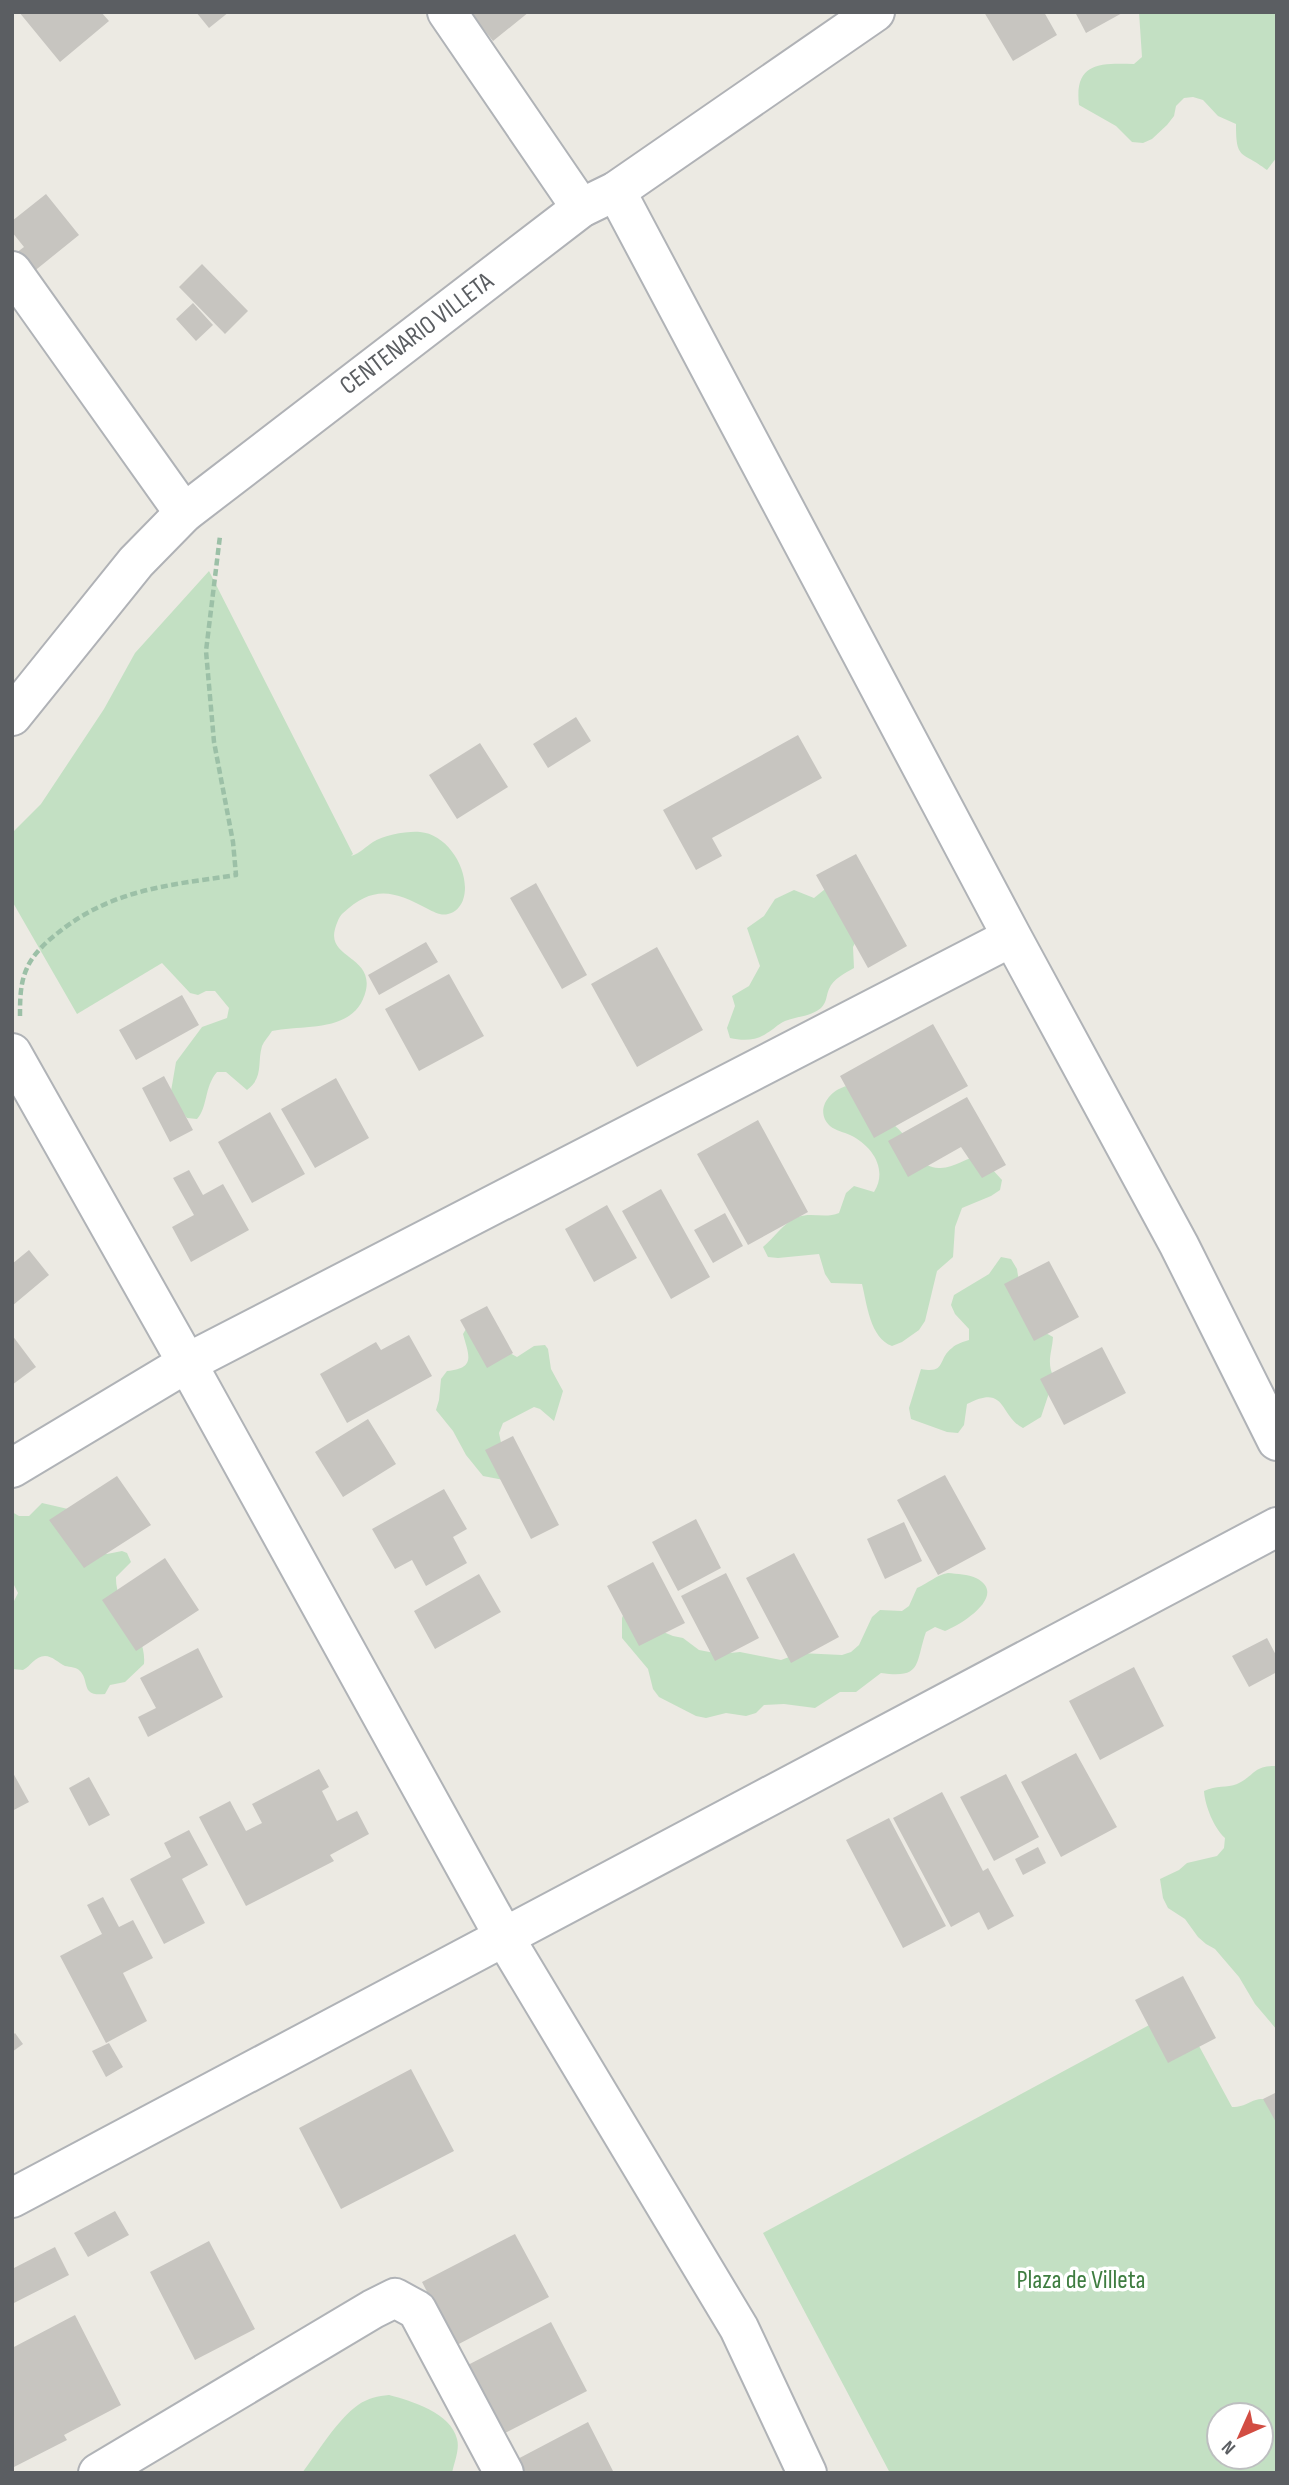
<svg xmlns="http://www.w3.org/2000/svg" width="1289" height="2485" font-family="'Sofia Sans Condensed',sans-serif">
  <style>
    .green { fill: #c3e0c3; fill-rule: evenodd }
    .building { fill: #c7c5c0 }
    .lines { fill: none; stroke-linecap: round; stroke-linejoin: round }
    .street-casing { stroke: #b0b3b7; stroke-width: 42 }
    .secondary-casing { stroke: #b0b2b6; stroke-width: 42 }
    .path { stroke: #9cc0a7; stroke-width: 4.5; stroke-dasharray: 7 3.5; stroke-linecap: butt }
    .street { stroke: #fff; stroke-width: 38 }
    .secondary { stroke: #fff; stroke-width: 38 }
    .labels { text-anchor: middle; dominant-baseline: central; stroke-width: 7; stroke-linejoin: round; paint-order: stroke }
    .street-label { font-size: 26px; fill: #5b5e62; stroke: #fff }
    .park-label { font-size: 26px; fill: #3f7d41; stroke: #fff }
  </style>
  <rect width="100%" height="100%" fill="#eceae3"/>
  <path class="green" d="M1139 12H1277V157L1267 170C1241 150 1236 161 1236 124L1218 116 1203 100 1193 97 1184 98 1176 106 1174 116 1167 125 1152 139 1143 143 1132 142 1116 126 1079 105C1074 62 1100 63 1134 64L1142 57Z
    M209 571 353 854 351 856C361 853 365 847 373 842 384 835 407 831 420 832 449 834 472 874 463 900 461 906 455 913 448 914 441 916 434 912 428 909 394 891 374 884 342 914 338 919 337 923 335 929 327 958 373 956 366 990 356 1034 305 1024 272 1031 269 1036 264 1041 262 1046 257 1063 264 1077 247 1090L226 1072H217C204 1087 208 1107 197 1119L187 1118 170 1097 176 1062 202 1027 227 1018 229 1008 215 991H206L198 995 190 993 162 963 77 1014 12 901V833L41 804 104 709 135 653Z
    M830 885 862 929 853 947 854 968C845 973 833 979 829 989 826 996 827 1002 821 1008 810 1017 797 1016 785 1021 778 1024 773 1030 767 1033 756 1041 743 1041 730 1038L727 1028 735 1006 732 996 749 986 760 966 747 928 764 916 775 899 794 890 814 898Z
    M847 1086C866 1102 888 1117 905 1136 916 1148 919 1168 939 1168 953 1169 966 1157 980 1156L1002 1180 1000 1190 991 1196 962 1208 955 1227 953 1257 937 1271 925 1321 919 1330 902 1342 892 1346C870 1338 867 1304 862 1284L831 1283 825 1274 819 1254 778 1258 768 1257 763 1247C775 1237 783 1223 798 1217 812 1212 825 1219 839 1213L846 1193 854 1186 874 1192C888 1170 873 1146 850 1135 844 1132 836 1131 830 1126 814 1111 829 1090 847 1086Z
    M1001 1257 1011 1259 1017 1269 1020 1289 1035 1327 1053 1337C1052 1353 1046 1362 1054 1378L1041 1417 1023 1428C999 1416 1007 1383 967 1404L964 1425 958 1433 947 1432 911 1419 909 1408 921 1369C947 1374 937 1359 952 1348 956 1344 963 1342 969 1340V1329L955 1314 951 1305 954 1295 989 1274Z
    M466 1329 517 1357 534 1346 545 1345 548 1349 551 1369 563 1391 554 1421 540 1409 534 1407 503 1423 499 1433 509 1481 483 1476 466 1455 453 1431 436 1410 439 1400 441 1379 447 1371C476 1368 469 1356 463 1334Z
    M42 1503 68 1509 102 1552 107 1554 122 1551 127 1553 131 1562 116 1577C115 1608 147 1632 144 1664L125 1682 110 1685 105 1694C80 1697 90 1681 80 1671 77 1667 70 1667 65 1666 59 1663 52 1656 45 1656 35 1656 31 1666 23 1670L12 1669V1605L18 1593 12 1581V1512L19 1516H29Z
    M948 1573C957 1574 968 1574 976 1578 1009 1595 961 1625 945 1631L935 1627 926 1632C915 1663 923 1679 881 1673L856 1692H840L815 1708 784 1704 764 1705 756 1713 746 1716 726 1713 706 1718 696 1716 659 1697 653 1689 648 1669 622 1638V1618L626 1608 656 1629 673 1636 683 1638 699 1650 720 1654 740 1652 781 1660 800 1653 842 1655 851 1652 859 1645 872 1617 880 1610 902 1611 909 1606 917 1588C929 1583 936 1575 948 1573Z
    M1277 1766V2030L1255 2004 1239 1977 1215 1949 1206 1944 1198 1937 1185 1919 1168 1908 1163 1898 1160 1879 1179 1870 1187 1863 1217 1856 1224 1848 1225 1838C1214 1828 1205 1806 1204 1791 1216 1785 1227 1788 1237 1784 1255 1776 1253 1765 1277 1766Z
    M1179 2009 1232 2107C1252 2107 1252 2093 1277 2102V2473H890L763 2233ZM1219 2415H1261V2457H1219Z
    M389 2395C412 2401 451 2413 457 2439 460 2449 454 2463 452 2473H302C318 2452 337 2420 358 2405 368 2398 378 2396 389 2395Z"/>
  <path class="building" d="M19 12H101L109 21 60 62Z
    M196 12H229L209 28Z
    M470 12H529L493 41Z
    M984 12H1044L1057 35 1013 61Z
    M1075 12H1124L1086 33Z
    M46 194 79 235 27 277 12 256 24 247 12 232V221Z
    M202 264 248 311 225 334 179 287Z
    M193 303 213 325 196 341 176 319Z
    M576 717 591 741 548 768 533 744Z
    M798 735 822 778 712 838 722 856 696 870 663 810Z
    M480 743 508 787 457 819 429 775Z
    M856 854 907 946 868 968 816 875Z
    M536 883 587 975 562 989 510 898Z
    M426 942 438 962 379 995 368 975Z
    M657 947 703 1030 637 1067 591 984Z
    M449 974 484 1036 419 1071 385 1009Z
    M182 995 199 1025 136 1060 119 1030Z
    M933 1024 968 1086 874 1138 840 1076Z
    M164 1076 193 1130 170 1142 142 1088Z
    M336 1078 369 1138 315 1168 281 1109Z
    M967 1097 1006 1165 982 1178 961 1147 908 1177 888 1141Z
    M270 1112 305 1174 252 1203 218 1142Z
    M758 1120 808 1212 748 1245 697 1154Z
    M189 1170 203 1195 223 1184 249 1230 191 1262 172 1227 194 1215 173 1178Z
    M661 1189 710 1277 671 1299 622 1211Z
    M607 1205 637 1258 594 1282 565 1229Z
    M725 1213 743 1246 713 1263 694 1230Z
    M29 1250 49 1275 12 1306V1264Z
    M1049 1261 1079 1317 1034 1341 1004 1284Z
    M487 1306 513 1353 487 1368 460 1320Z
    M12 1335 36 1367 12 1385Z
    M409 1335 432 1376 347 1423 320 1374 376 1342 381 1350Z
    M1102 1347 1126 1393 1064 1425 1040 1379Z
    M368 1419 396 1464 343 1497 315 1452Z
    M513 1436 559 1525 531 1539 485 1450Z
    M945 1475 986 1549 938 1575 897 1500Z
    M117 1476 151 1525 84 1568 49 1520Z
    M444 1489 467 1529 453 1537 467 1563 426 1586 412 1560 395 1569 372 1529Z
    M696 1519 721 1568 678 1591 652 1542Z
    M904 1522 922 1561 885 1579 867 1539Z
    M794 1553 839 1637 791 1663 746 1578Z
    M165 1558 199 1610 136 1651 102 1600Z
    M653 1562 685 1623 639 1646 607 1586Z
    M726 1573 759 1638 715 1661 681 1596Z
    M479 1574 501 1612 435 1649 414 1611Z
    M1267 1638 1277 1657V1672L1249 1687 1232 1656Z
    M198 1648 223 1697 148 1737 138 1717 156 1708 140 1678Z
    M1134 1667 1164 1726 1100 1760 1069 1701Z
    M1076 1753 1117 1827 1061 1857 1021 1782Z
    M319 1769 329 1787 322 1791 337 1821 357 1811 369 1834 330 1855 334 1861 246 1906 199 1817 230 1801 246 1831 262 1823 252 1804Z
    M12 1771 29 1802 12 1811Z
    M1006 1774 1039 1837 994 1861 960 1797Z
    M89 1777 110 1815 89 1826 69 1788Z
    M942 1792 983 1871 988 1868 1014 1916 988 1930 979 1912 951 1927 893 1818Z
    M889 1818 946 1926 903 1948 846 1840Z
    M189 1830 208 1865 182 1879 205 1923 164 1944 130 1879 171 1857 164 1843Z
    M1038 1847 1046 1863 1023 1875 1015 1859Z
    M103 1897 119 1927 133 1920 153 1958 123 1973 147 2021 106 2043 60 1956 102 1934 87 1905Z
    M1183 1976 1216 2038 1168 2063 1135 2000Z
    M15 2033 23 2044 12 2052V2036Z
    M109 2043 123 2067 106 2077 92 2051Z
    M411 2069 454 2151 341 2209 299 2128Z
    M1277 2092V2124L1263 2099Z
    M115 2211 129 2235 88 2257 74 2233Z
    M515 2234 549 2297 455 2346 422 2282Z
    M209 2241 255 2329 195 2360 150 2272Z
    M55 2247 69 2275 12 2304V2269Z
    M75 2315 121 2405 64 2435 67 2440 12 2468V2348Z
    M551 2322 587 2391 499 2436 464 2367Z
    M588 2422 614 2473H515L510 2463Z"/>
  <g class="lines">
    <g class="street-casing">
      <path id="street" d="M447 12 581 208
        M616 191 1012 937 1179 1245 1277 1441
        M12 271 184 513
        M12 1053 187 1363 503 1935 739 2328 807 2473
        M12 1468 187 1363 1012 937
        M12 2198 1277 1527
        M98 2473 373 2309 395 2298 417 2310 504 2473"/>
    </g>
    <g class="secondary-casing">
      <path id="secondary" d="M12 716 136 562 184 513 581 208 616 191 875 12"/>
    </g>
    <path class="path" d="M20 1016C20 1000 20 983 27 968 33 954 47 941 59 932 113 889 170 885 236 875L233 842 214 742 206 651 220 536"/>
    <use href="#street" class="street"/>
    <use href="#secondary" class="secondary"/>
  </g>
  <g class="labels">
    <g class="street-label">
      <text transform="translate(417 334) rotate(-37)">CENTENARIO VILLETA</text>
    </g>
    <g class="park-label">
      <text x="1081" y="2280">Plaza de Villeta</text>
    </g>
  </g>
  <rect width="1289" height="2485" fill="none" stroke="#5b5e62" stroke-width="28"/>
  <g transform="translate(1240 2436) rotate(225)"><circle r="33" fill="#ffffff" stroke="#bdbfc0" stroke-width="2"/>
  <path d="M0-5L12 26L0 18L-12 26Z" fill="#d24d43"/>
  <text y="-10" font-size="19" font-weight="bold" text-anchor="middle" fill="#5b5e62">N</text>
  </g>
</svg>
